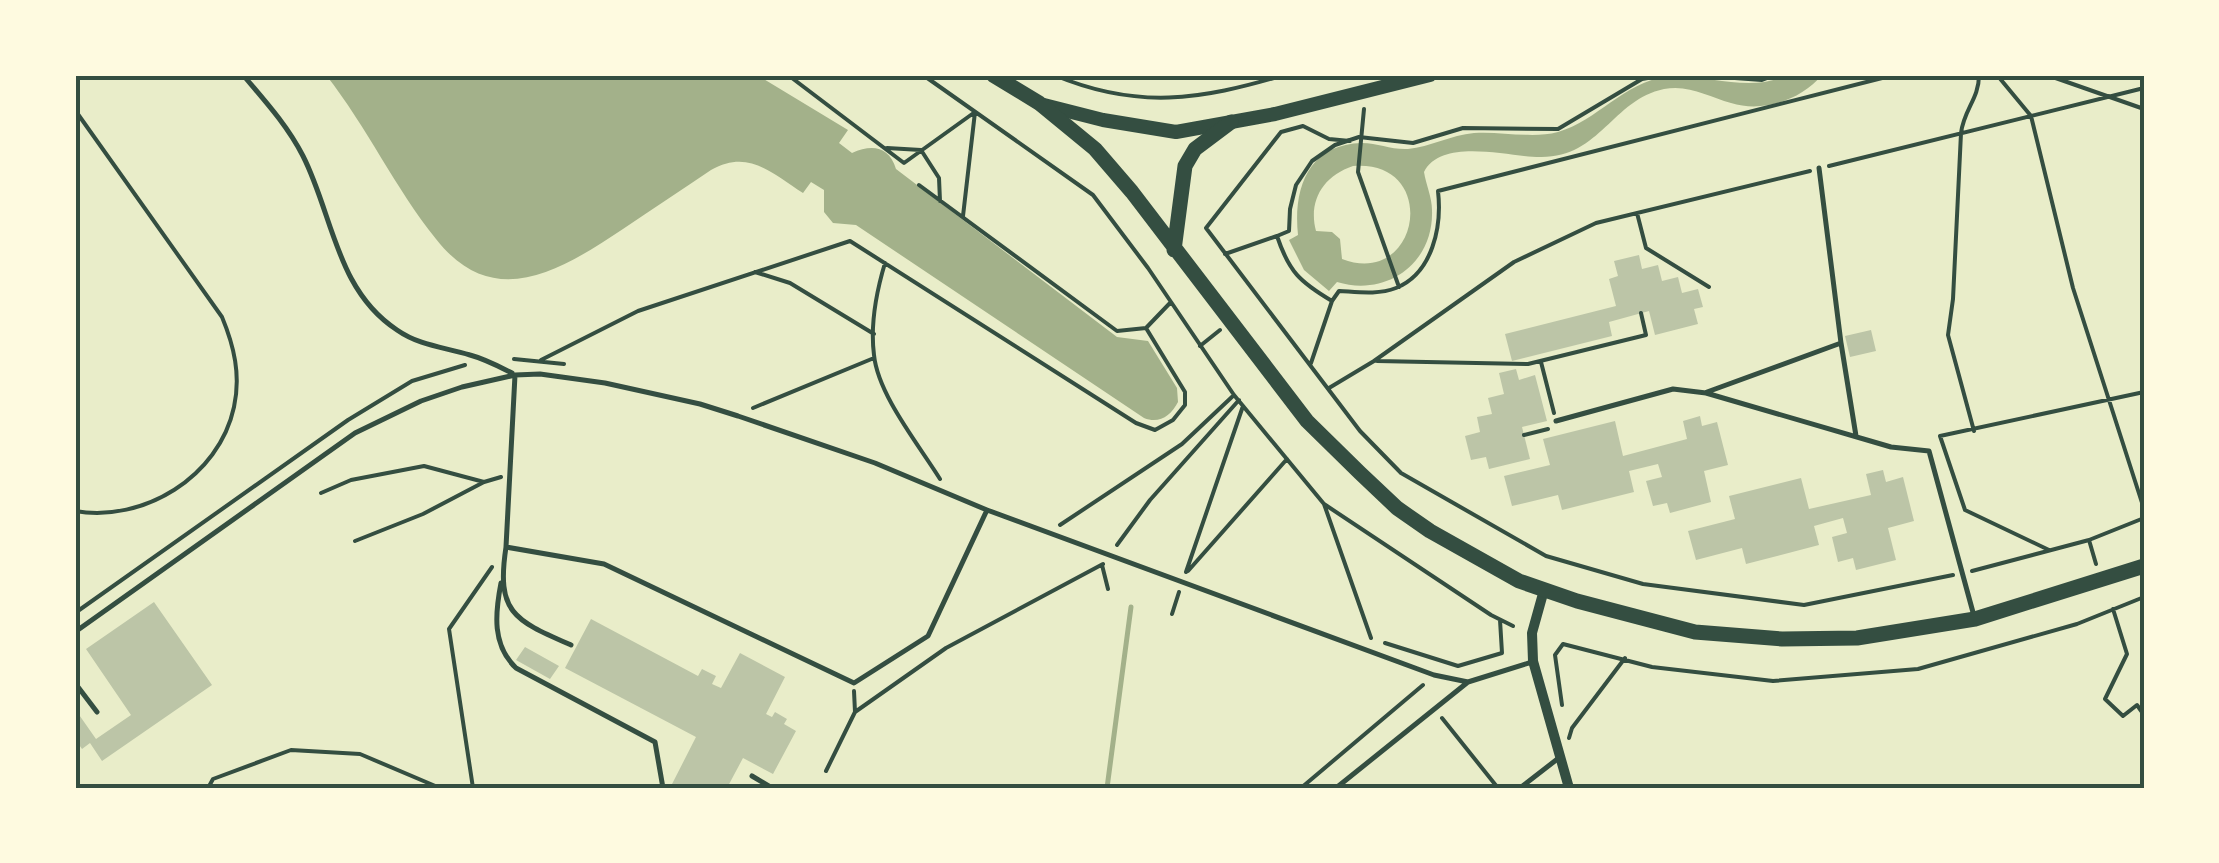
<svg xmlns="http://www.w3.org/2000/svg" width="2219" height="863" font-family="Lato,sans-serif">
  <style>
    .water { fill: #a3b18a; fill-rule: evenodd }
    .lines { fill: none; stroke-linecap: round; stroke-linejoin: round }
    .stream { stroke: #a3b18a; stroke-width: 5 }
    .building { fill: #bcc5a7 }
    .path { stroke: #344e41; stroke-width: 4 }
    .service { stroke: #344e41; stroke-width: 5 }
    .minor { stroke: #344e41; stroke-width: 10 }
    .tertiary { stroke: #344e41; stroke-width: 14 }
    .secondary { stroke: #344e41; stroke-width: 15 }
    .neatline { fill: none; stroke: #344e41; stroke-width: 4 }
  </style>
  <rect width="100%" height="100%" fill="#e9edc9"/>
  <path class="water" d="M326 75H757L848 130 839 143 852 153C872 144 889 146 896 169L1117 337 1148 341 1177 388 1178 402C1171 416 1159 424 1144 418L856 225 833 223 824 212V190L811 182 803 193C771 173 749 149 711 170 682 190 652 209 623 229 561 270 494 313 436 239 395 188 367 127 326 75Z
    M1786 75H1822C1801 100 1763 113 1731 103 1709 97 1689 84 1664 89 1612 100 1600 158 1540 157 1508 157 1442 137 1424 172 1426 185 1432 197 1432 210 1434 264 1386 297 1337 282L1329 291 1304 270 1289 240 1298 235C1293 189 1308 144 1362 143 1378 143 1392 150 1408 149 1430 147 1451 135 1474 133 1501 131 1532 139 1558 132 1597 121 1624 82 1666 77 1706 73 1749 94 1786 75ZM1353 166C1441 159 1420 289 1342 259L1340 239 1332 232 1316 231C1308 201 1323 176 1353 166Z"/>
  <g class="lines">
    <path class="stream" d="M1107 788 1131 607"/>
  </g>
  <path class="building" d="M1639 255 1642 269 1658 265 1662 281 1678 277 1682 293 1698 289 1703 307 1694 309 1698 324 1655 335 1649 311 1609 322 1612 336 1512 361 1505 334 1616 306 1609 279 1618 276 1614 261Z
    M1871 330 1876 351 1850 357 1845 336Z
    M1516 369 1519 380 1535 375 1547 421 1522 427 1530 459 1489 469 1486 457 1471 460 1465 436 1480 432 1477 417 1492 414 1488 398 1504 394 1499 373Z
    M1700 416 1702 426 1717 422 1728 465 1704 471 1711 502 1670 513 1667 503 1653 506 1646 481 1662 477 1658 464 1629 471 1634 492 1562 510 1558 495 1512 506 1504 476 1550 465 1543 439 1615 421 1623 456 1687 439 1683 421Z
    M1883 470 1886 482 1903 477 1914 521 1888 528 1896 560 1856 570 1853 558 1838 562 1832 537 1847 533 1843 518 1814 526 1819 545 1746 564 1742 548 1696 560 1688 531 1735 519 1729 496 1801 478 1809 509 1871 495 1866 474Z
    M154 602 212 685 102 761 90 743 82 749 75 739V709L96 739 131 715 86 649Z
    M591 619 698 676 702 669 716 676 712 684 721 688 740 653 785 677 766 714 772 717 775 712 787 719 784 724 796 731 773 774 743 758 727 788H670L696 737 565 668Z
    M525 647 559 666 550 679 516 660Z"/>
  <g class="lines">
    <path class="path" d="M788 75 904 163 975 112
      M923 75 1093 195 1148 268 1234 395 1324 504 1491 615 1513 626
      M1054 75C1138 110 1200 100 1284 75
      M1665 75 1642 79 1558 129 1463 128 1413 143 1359 137 1335 145 1312 161 1296 185 1290 209 1289 231 1277 236C1289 272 1300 282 1332 301L1339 291C1358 292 1378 295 1396 288 1433 273 1442 226 1438 191L1894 75
      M1694 75 1762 80 1775 75
      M1997 75 2031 116 2073 288 2144 509
      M2047 75 2144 109
      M1364 109 1358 172 1399 287
      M75 110 222 317C234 346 241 375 234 407 219 477 143 523 75 511
      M1350 141 1329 139 1303 126 1281 132 1206 228 1360 431 1401 473 1546 556 1643 584 1804 605 1953 575
      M887 148 921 150 939 178 940 201
      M1829 166 2144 88
      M1637 213 1646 248 1709 287
      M963 216 975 112
      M1225 254 1277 236
      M885 263C876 293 870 324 874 355 878 395 919 445 940 479
      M755 272 790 283 874 334
      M1146 328 1170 303
      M1200 346 1220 330
      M514 359 564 364
      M541 360 638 311 850 241 1136 423 1155 430 1173 420 1185 405V392L1146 328 1117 331 919 185
      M1377 361 1528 364 1646 335 1641 313
      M1541 362 1554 413
      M1311 363 1332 301
      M1329 388 1374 361 1514 262 1596 223 1810 171
      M753 408 874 358
      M1974 431 1948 335 1953 299 1961 133C1964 109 1979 99 1979 75
      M1524 435 1548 429
      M321 493 351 480 424 466 484 482
      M1324 504 1371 638
      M1060 525 1182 444 1234 395
      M2089 540 2096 564
      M355 541 423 514 484 482 501 477
      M1117 545 1150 500 1239 400
      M2049 550 1965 510 1940 436 2144 392
      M1102 565 1108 589
      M1188 571 1287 459
      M1972 571 2089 540 2144 518
      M1186 572 1243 406
      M2113 609 2127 654 2105 699 2123 716 2137 705 2144 715
      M75 613 348 420 412 381 465 365
      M1172 614 1179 592
      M1385 643 1458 666 1502 653 1500 620
      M854 691 855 712
      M1562 705 1555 655 1563 644 1652 667 1773 681 1918 669 2077 624 2144 597
      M1442 718 1498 788
      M1569 738 1572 728 1625 658
      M826 771 855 712 946 648 1103 564
      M208 788 213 779 291 750 360 754 440 788
      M473 788 449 629 492 567
      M1301 788 1423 685"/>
    <path class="service" d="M243 75C265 101 287 125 303 156 333 215 336 290 397 330 420 346 444 347 470 355 485 359 498 366 512 373
      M1819 168 1841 343
      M515 375 506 547 604 564 854 683 928 636 987 510
      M1707 392 1841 343 1856 436
      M1556 421 1673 389 1706 393 1891 447 1929 451 1974 616
      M506 547C496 613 514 620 571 645
      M501 583C495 614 492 645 516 668L655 742 663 788
      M75 632 355 433 421 401 462 387 515 375 540 374 605 383 700 404 738 416 875 463 987 510 1434 675 1468 682 1532 662
      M75 683 97 712
      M752 776 772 788
      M1336 788 1468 682
      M1520 788 1560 757"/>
    <path class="minor" d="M1544 590 1532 633 1533 661 1569 788"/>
    <path class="tertiary" d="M1040 104 1103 120 1176 132 1275 114 1430 75"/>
    <path class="secondary" d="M993 75 1039 103 1095 149 1132 192 1307 421 1360 473 1397 508 1430 531 1519 581 1577 601 1695 632 1782 639 1857 638 1975 619 2144 566
      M1174 250 1185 166 1195 149 1231 122"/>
  </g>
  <rect width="2219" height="863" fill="none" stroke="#fefae0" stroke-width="155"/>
  <rect x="78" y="78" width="2064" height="708" class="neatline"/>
</svg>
